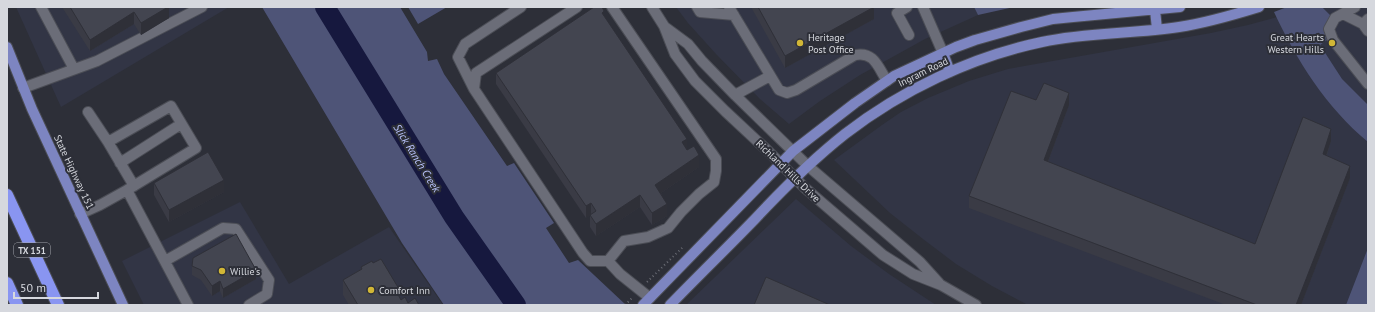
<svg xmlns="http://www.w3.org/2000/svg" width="1375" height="312" font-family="'PT Sans',sans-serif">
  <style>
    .built { fill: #323545 }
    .green { fill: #4e5477 }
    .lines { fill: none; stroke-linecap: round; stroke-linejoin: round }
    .river { stroke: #16183e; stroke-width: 20 }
    .minor-casing { stroke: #4b4d55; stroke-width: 12 }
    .major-casing { stroke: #4b4d55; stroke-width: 12 }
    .highway-casing { stroke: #4b4d55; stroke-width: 14 }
    .path { stroke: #6b6d75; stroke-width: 2; stroke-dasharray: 1 3; stroke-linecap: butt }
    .minor { stroke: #6b6d78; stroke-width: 10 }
    .major { stroke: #7d85c1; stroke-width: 10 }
    .highway { stroke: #8995f1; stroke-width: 12 }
    .wall { fill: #3a3b45 }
    .shaded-wall { fill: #2f3038 }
    .building { fill: #434550; stroke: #2f3038 }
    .poi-dot { fill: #d2b736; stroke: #2d2f38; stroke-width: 1.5 }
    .labels { text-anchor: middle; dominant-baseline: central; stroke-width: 4; stroke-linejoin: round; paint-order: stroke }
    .shield { fill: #2d2f38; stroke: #a3a5ac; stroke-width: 1 }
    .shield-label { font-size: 9px; font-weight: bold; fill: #d6d8de }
    .poi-label { font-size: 10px; fill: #d6d8de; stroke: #2d2f38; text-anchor: start }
    .street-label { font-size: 10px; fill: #d6d8de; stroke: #2d2f38 }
    .water-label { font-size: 11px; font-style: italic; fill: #b8c2fc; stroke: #2d2f38 }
  </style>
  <rect width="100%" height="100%" fill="#2d2f38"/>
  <path class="built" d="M16 7H229L61 107Z
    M676 7H974L978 15 925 39 860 75 820 101 789 124 760 99 716 54 688 23Z
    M1302 7H1368V276L1357 305H1028L992 286 956 264 923 239 890 213 834 160 882 125 901 112 928 98 969 81 1008 69 1211 33 1248 25 1281 16Z
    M796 199 851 246 889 274 936 305H686Z
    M240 202 289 284 389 227 443 305H144L122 261Z"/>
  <path class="green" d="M262 7H400L427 52 428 61 437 59 444 74 507 166 514 163 554 223 546 228 569 263 578 260 626 305H444L402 243Z
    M408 7H447L418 24Z
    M974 7H1014L978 15Z
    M1287 7H1322L1331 16C1326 25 1324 31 1327 40L1320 45 1342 79 1368 105V142C1326 107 1297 61 1274 12Z
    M1368 248V305H1346Z"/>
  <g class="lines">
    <path class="river" d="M325 7 454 217 516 305"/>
    <g class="minor-casing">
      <path id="minor" d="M41 7 74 69
        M521 7 465 44 458 57 474 89 583 253 590 261H608L620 274 650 298
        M652 7 664 26 675 54 695 81 725 111 769 152 805 188 883 255 913 274 941 285 976 305
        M697 7 700 12 734 15
        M729 7 779 90 787 93 796 90 855 55C874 51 878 67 887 81
        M907 7 897 13 909 35
        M923 7 943 53
        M1355 7 1335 18 1329 29 1333 40 1368 84
        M1343 14 1363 24
        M1368 19 1363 24 1368 31
        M665 27 688 44 702 61 735 95 808 166 920 262 939 283
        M23 88 97 61 202 7
        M474 89 476 73 577 7
        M735 95 770 76
        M88 112 108 142
        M120 163 181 124
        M127 190 196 148 171 106 108 142 134 186
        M80 214 100 205 127 190 188 305
        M165 261 223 228 236 229 269 280 267 294 249 305
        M608 261 624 241 648 237 668 228 681 212 699 194 714 182 716 171V159L612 7"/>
    </g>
    <g class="major-casing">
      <path id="major" d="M1155 10 1157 29
        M7 47 32 109 123 305
        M943 53 950 72
        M643 305 793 151 855 103 894 76 956 47 975 40 1021 27 1053 19 1073 17 1180 7
        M670 305C698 276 727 248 755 219 783 189 812 160 845 134 902 90 971 57 1042 42 1087 32 1134 34 1179 27 1206 23 1233 15 1259 7"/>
    </g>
    <g class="highway-casing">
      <path id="highway" d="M7 195 58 305
        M7 283 17 305"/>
    </g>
    <path class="path" d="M647 282 683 247
      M625 305 633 297"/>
    <use href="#minor" class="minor"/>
    <use href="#major" class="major"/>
    <use href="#highway" class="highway"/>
  </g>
  <path class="wall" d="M62 7H169V18L141 35 134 24 90 51Z
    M751 7H874V19L785 68Z
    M604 16 687 150 699 167 661 193 667 216 652 225 640 207 596 236 590 227V215L586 218 496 84V73Z
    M1036 100 1069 105 1048 162 1255 244 1331 141 1327 155 1350 178 1301 305H1226L969 208V196Z
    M154 183 224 192 169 222 154 195Z
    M192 266 256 279 223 298 220 291 212 296 201 280 192 275Z
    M361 267 399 296 401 300 408 303 419 305H349L343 295V280L361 269Z"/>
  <path class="shaded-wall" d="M164 7H169V18L141 35V23Z
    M874 7V19L785 68V56Z
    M134 12V24L90 51V40Z
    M1069 93V105L1044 172V160Z
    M1331 129V141L1323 165V154Z
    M687 139V151L682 142Z
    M699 155V167L655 197V185Z
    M1350 166V178L1301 305H1296Z
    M224 180V192L169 222V210Z
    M640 195V207L596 236V224Z
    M591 203V215L586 218V206Z
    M667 204V216L652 225V213Z
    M256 270V279L223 298V289Z
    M220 281V291L212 296V286Z
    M399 289V305L396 291Z"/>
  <path class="building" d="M70 7H168L141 23 134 12 90 40Z
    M594 7H602L604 11 602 13 687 139 682 142 687 150 694 146 699 155 655 185 667 204 652 213 640 195 596 224 590 215 596 211 591 203 586 206 496 73Z
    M758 7H874L785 56Z
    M1044 83 1069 93 1044 160 1255 244 1303 117 1331 129 1323 154 1350 166 1296 305H1257L969 196 1011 91 1036 100Z
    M208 152 224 180 169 210 154 183Z
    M236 234 256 270 223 289 220 281 212 286 201 270 192 266 193 258Z
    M381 259 399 289 396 291 401 300 405 297 408 303 415 298 419 305H358L343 280 362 269 361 267 372 261 373 263Z
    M766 277 830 305H754Z"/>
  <g class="poi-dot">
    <circle cx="800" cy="43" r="4"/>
    <circle cx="1332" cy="43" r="4"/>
    <circle cx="222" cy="271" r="4"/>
    <circle cx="371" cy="290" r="4"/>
  </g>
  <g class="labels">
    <rect class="shield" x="14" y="243" width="36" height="14" rx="3"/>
    <g class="shield-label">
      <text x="32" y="250">TX 151</text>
    </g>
    <g class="poi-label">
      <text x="808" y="37">Heritage<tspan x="808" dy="12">Post Office</tspan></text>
      <text x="1324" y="37" text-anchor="end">Great Hearts<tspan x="1324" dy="12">Western Hills</tspan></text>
      <text x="230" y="271">Willie's</text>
      <text x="379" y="290">Comfort Inn</text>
    </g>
    <g class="street-label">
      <text transform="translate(923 72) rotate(-26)">Ingram Road</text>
      <text transform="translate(788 171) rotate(44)">Richland Hills Drive</text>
      <text transform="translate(74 172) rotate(65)">State Highway 151</text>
    </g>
    <g class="water-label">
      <text transform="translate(417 158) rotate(58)">Slick Ranch Creek</text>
    </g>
  </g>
  <rect width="1375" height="312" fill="none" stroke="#d6d8de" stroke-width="16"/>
  <path d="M14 292v6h84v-6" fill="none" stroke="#d6d8de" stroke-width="2"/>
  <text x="20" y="292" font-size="12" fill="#d6d8de" stroke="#2d2f38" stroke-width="3" paint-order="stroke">50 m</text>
</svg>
